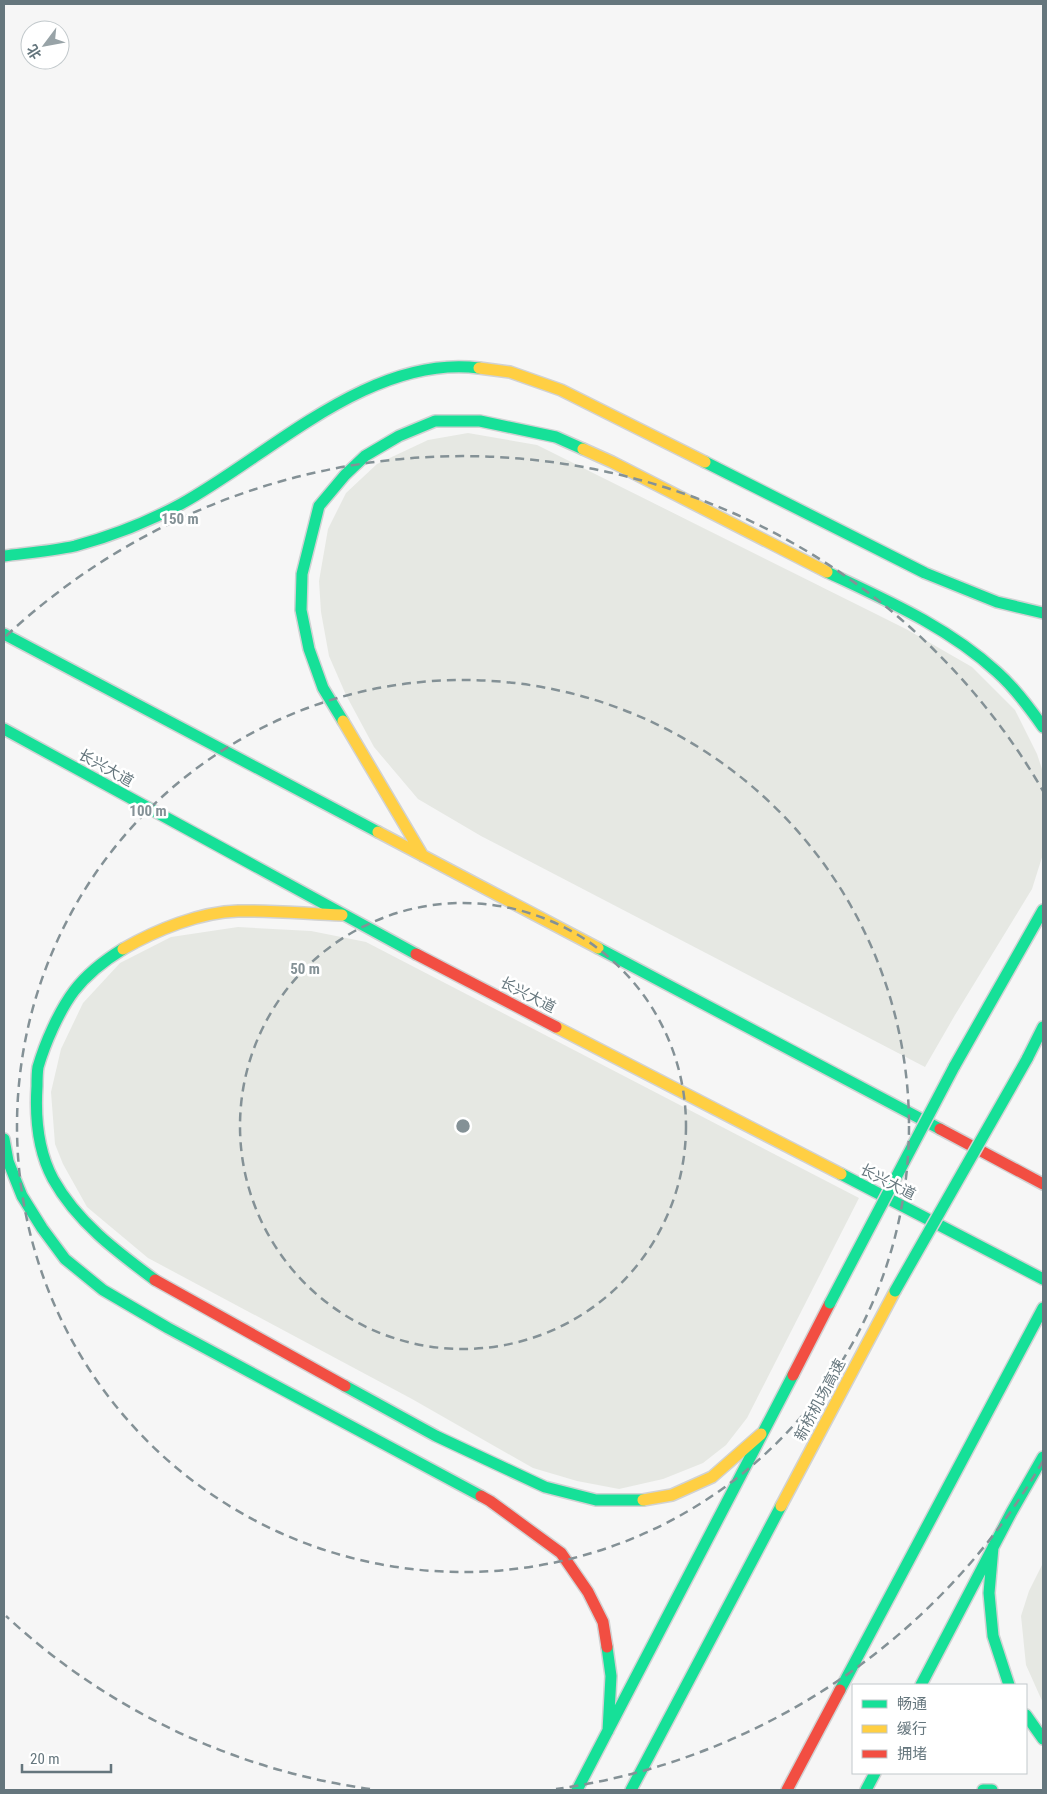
<svg xmlns="http://www.w3.org/2000/svg" width="1047" height="1794" font-family="'Roboto Condensed','Noto Sans SC',sans-serif">
  <style>
    .green { fill: #e6e8e3 }
    .lines { fill: none; stroke-linecap: round; stroke-linejoin: round }
    .fast-casing { stroke: #d1d2d3; stroke-width: 14 }
    .slow-casing { stroke: #d1d2d3; stroke-width: 14 }
    .jam-casing { stroke: #d1d2d3; stroke-width: 14 }
    .fast { stroke: #16e098; stroke-width: 11 }
    .slow { stroke: #ffcf43; stroke-width: 11 }
    .jam { stroke: #f24e42; stroke-width: 11 }
    .fast-bridge-casing { stroke: #d2d3d3; stroke-width: 14; stroke-linecap: butt }
    .fast-bridge { stroke: #16e098; stroke-width: 11 }
    .ring { fill: none; stroke: #849196; stroke-width: 2.5; stroke-dasharray: 9 6 }
    .labels { text-anchor: middle; dominant-baseline: central; stroke-width: 5; stroke-linejoin: round; paint-order: stroke }
    .street-label { font-size: 15px; fill: #65767d; stroke: #fff }
    .centre { fill: #849196; stroke: #fff; stroke-width: 2.5 }
    .ring-label { font-size: 15px; text-anchor: middle; font-weight: bold; fill: #849196; stroke: #fff; stroke-width: 5; stroke-linejoin: round; paint-order: stroke }
  </style>
  <rect width="100%" height="100%" fill="#f6f6f6"/>
  <path class="green" d="M468 433 537 445 906 629 972 667 1015 710 1037 754 1043 772V854L1032 889 955 1015 925 1067 481 836 418 799 374 747 346 695 329 656 321 612 319 581 328 529 346 493 377 464 428 440Z
    M238 927 311 931 366 942 859 1198 747 1418 726 1445 703 1463 663 1479 619 1489 577 1481 533 1468 412 1399 148 1258 87 1207 63 1164 55 1144 51 1092 61 1049 83 1003 120 963 171 937Z
    M1043 1563V1703L1026 1665 1021 1616 1029 1591Z"/>
  <g class="lines">
    <g class="fast-casing">
      <path id="fast" d="M705 462 925 573 997 602 1043 613
        M4 556C27 553 52 551 75 546 112 536 148 522 181 504 270 455 370 354 479 368
        M827 572C886 600 948 627 997 672 1015 688 1029 707 1043 727
        M4 634 378 832
        M343 721 323 688 309 649 301 610 302 574 319 506 345 475 365 456 399 436 435 421H480L556 437 583 449
        M4 729 416 954
        M598 948 940 1129
        M123 949C105 960 87 974 74 991 59 1011 45 1043 38 1067 37 1073 37 1080 37 1086 35 1117 38 1151 53 1179 77 1222 116 1251 155 1280
        M1027 1059 1043 1027
        M954 1067 1043 910
        M4 1139 8 1161 22 1196 42 1228 65 1259 103 1290 168 1328 481 1496
        M841 1174 1043 1279
        M345 1386 436 1436 545 1487 596 1500H643
        M993 1547 989 1593 993 1636 1009 1685
        M607 1647 611 1676 608 1731
        M921 1685 1011 1513 1043 1457
        M840 1690 1043 1308
        M1026 1715 1043 1739
        M577 1790 793 1375
        M631 1790 781 1506
        M866 1790 875 1773
        M983 1790H992"/>
    </g>
    <g class="slow-casing">
      <path id="slow" d="M479 368 510 372 561 390 705 462
        M583 449 612 462 827 572
        M343 721 423 856
        M378 832 598 948
        M123 949C156 930 200 912 238 911 273 910 308 914 342 915
        M556 1027 841 1174
        M643 1500 672 1495 712 1477 761 1434
        M781 1506 895 1291"/>
    </g>
    <g class="jam-casing">
      <path id="jam" d="M416 954 556 1027
        M940 1129 1043 1184
        M155 1280 345 1386
        M793 1375 830 1303
        M481 1496 490 1501 561 1553 588 1592 603 1622 607 1647
        M787 1790 840 1690"/>
    </g>
    <use href="#fast" class="fast"/>
    <use href="#slow" class="slow"/>
    <use href="#jam" class="jam"/>
    <g class="fast-bridge-casing">
      <path id="fast-bridge" d="M895 1291 1027 1059
        M830 1303 954 1067"/>
    </g>
    <use href="#fast-bridge" class="fast-bridge"/>
  </g>
  <g class="ring">
    <circle cx="463" cy="1126" r="223"/>
    <circle cx="463" cy="1126" r="446"/>
    <path d="M1043 1461A670 670 0 0 1 556 1789M370 1789A670 670 0 0 1 6 1616M6 636A670 670 0 0 1 1043 791"/>
  </g>
  <g class="labels">
    <g class="street-label">
      <text transform="translate(106 768) rotate(29)">长兴大道</text>
      <text transform="translate(528 995) rotate(27)">长兴大道</text>
      <text transform="translate(888 1182) rotate(27)">长兴大道</text>
      <text transform="translate(820 1400) rotate(-62)">新桥机场高速</text>
    </g>
  </g>
  <circle cx="463" cy="1126" r="8" class="centre"/>
  <g class="ring-label">
    <text x="180" y="524">150 m</text>
    <text x="148" y="816">100 m</text>
    <text x="305" y="974">50 m</text>
  </g>
  <rect width="1047" height="1794" fill="none" stroke="#65767d" stroke-width="10"/>
  <rect x="852" y="1684" width="175" height="90" fill="#ffffff" stroke="#c1c8cb"/>
  <rect x="862" y="1700" width="25" height="8" fill="#16e098" stroke="#c1c8cb"/>
  <text x="897" y="1709" font-size="15" fill="#65767d">畅通</text>
  <rect x="862" y="1725" width="25" height="8" fill="#ffcf43" stroke="#c1c8cb"/>
  <text x="897" y="1734" font-size="15" fill="#65767d">缓行</text>
  <rect x="862" y="1750" width="25" height="8" fill="#f24e42" stroke="#c1c8cb"/>
  <text x="897" y="1759" font-size="15" fill="#65767d">拥堵</text>
  <g transform="translate(45 45) rotate(238)"><circle r="24" fill="#ffffff" stroke="#c1c8cb"/>
  <path d="M0-4L9 19L0 12L-9 19Z" fill="#98a3a7"/>
  <text y="-8" font-size="14" font-weight="bold" text-anchor="middle" fill="#65767d">北</text>
  </g>
  <path d="M22 1764v8h89v-8" fill="none" stroke="#65767d" stroke-width="2.5"/>
  <text x="30" y="1764" font-size="15" fill="#65767d" stroke="#ffffff" stroke-width="4" paint-order="stroke">20 m</text>
</svg>
